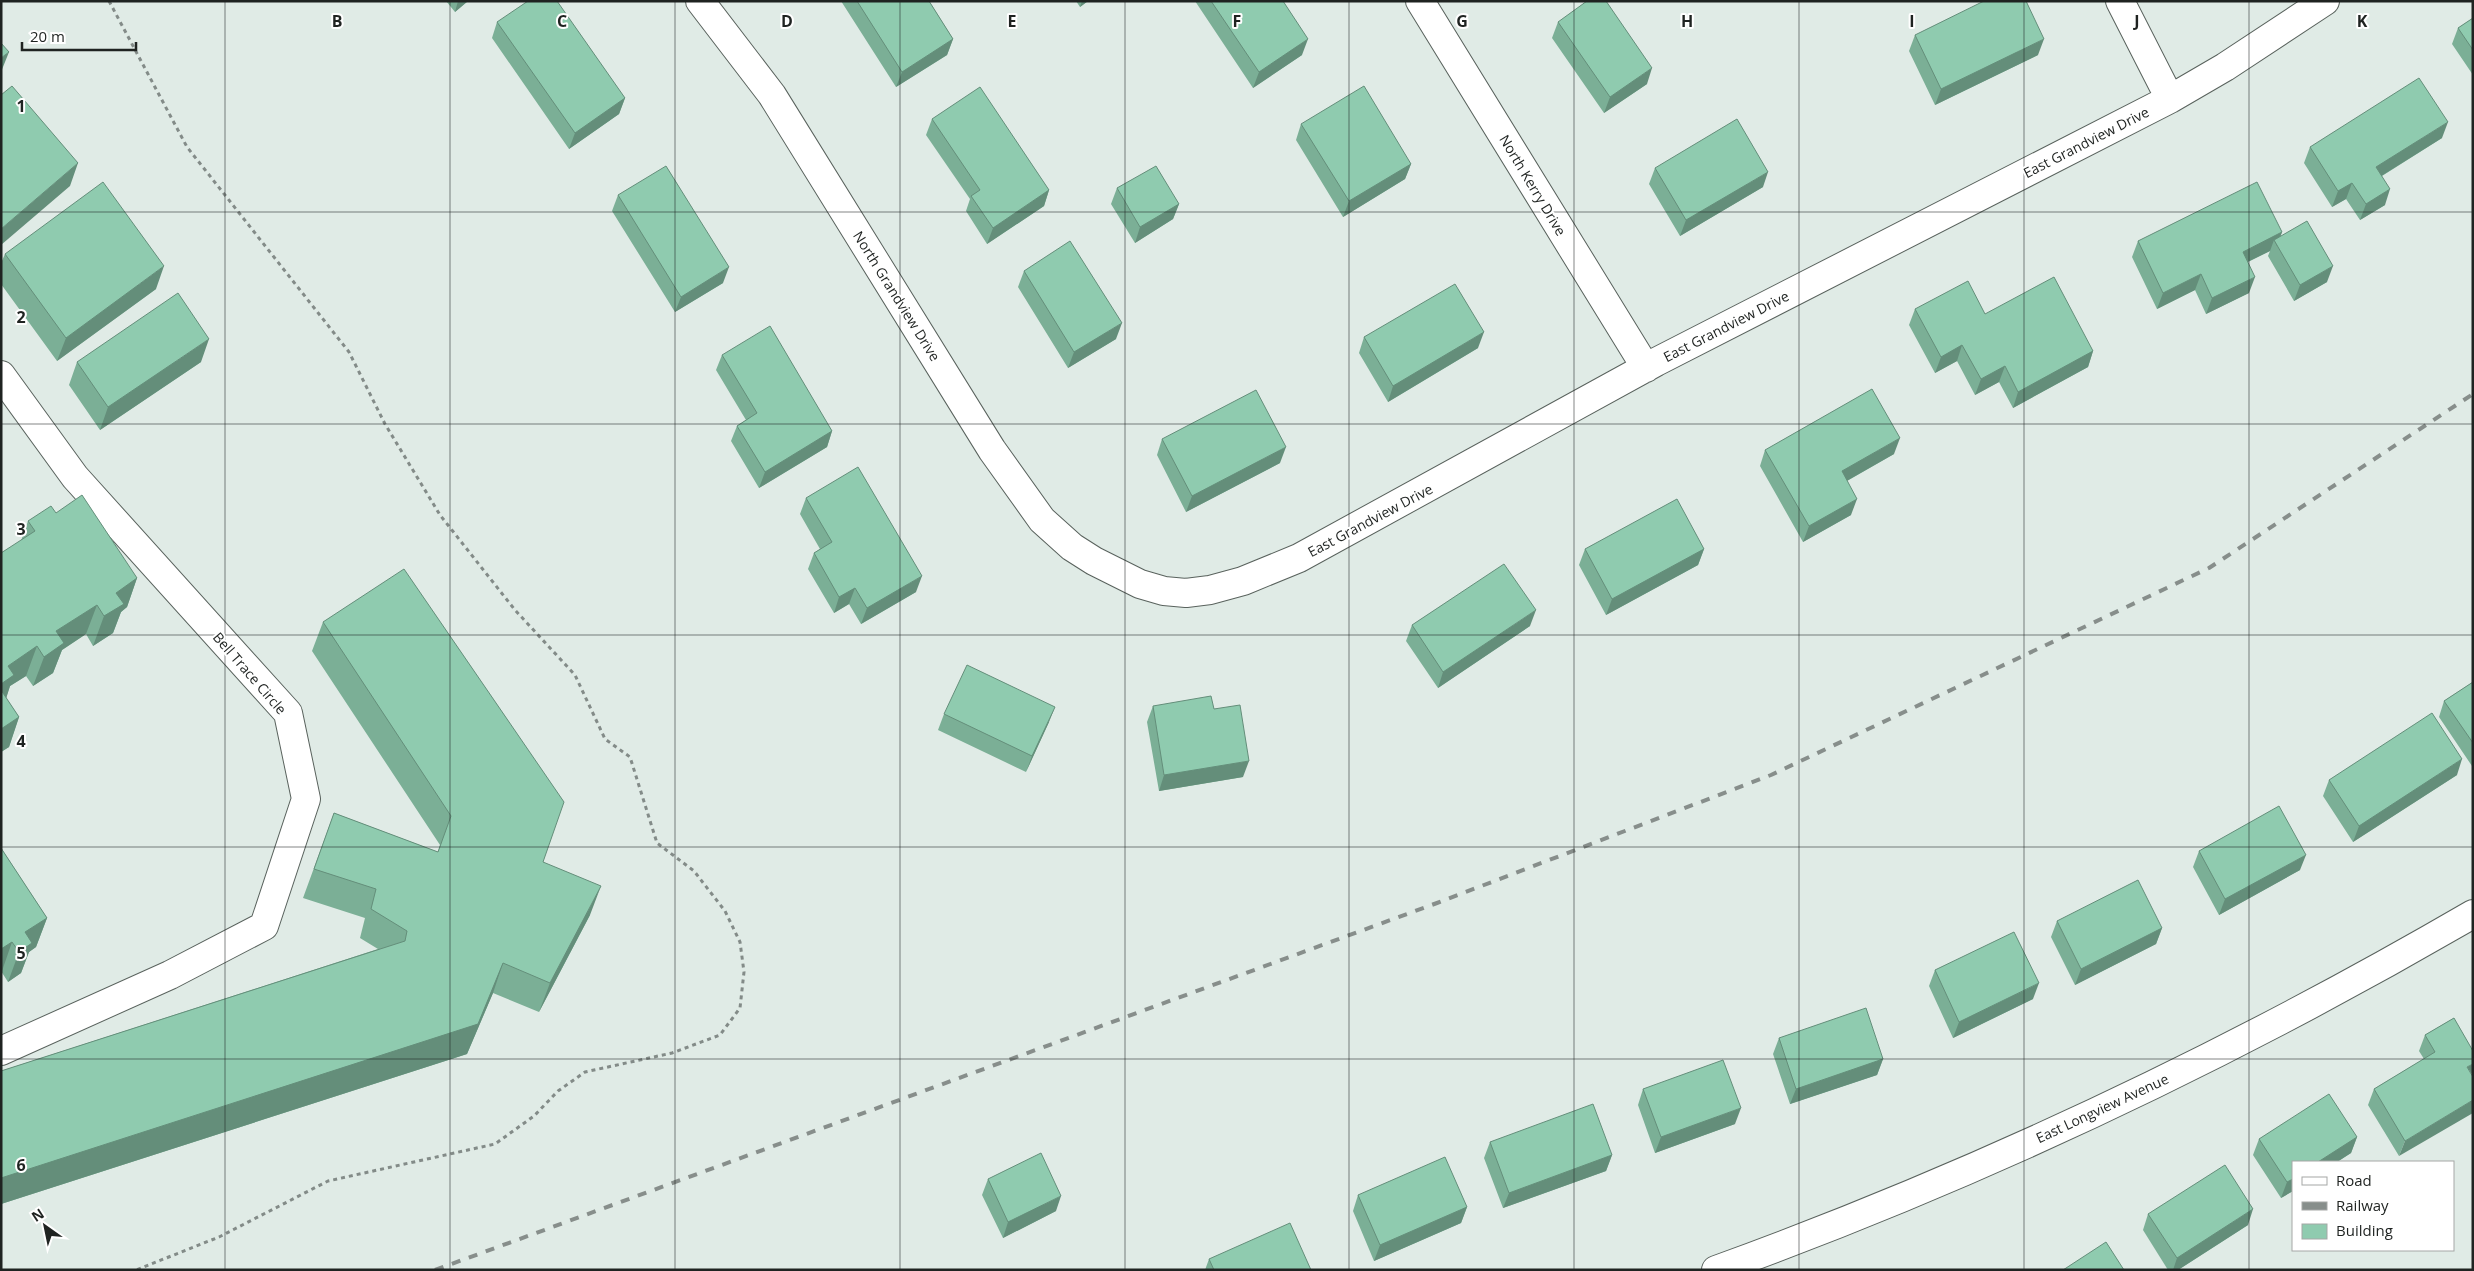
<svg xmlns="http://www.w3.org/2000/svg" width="2474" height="1271" font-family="'Open Sans',sans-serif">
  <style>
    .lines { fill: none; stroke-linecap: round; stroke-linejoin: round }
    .street-casing { stroke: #59625d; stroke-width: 30 }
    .path { stroke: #838b88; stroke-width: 3; stroke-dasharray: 4 4; stroke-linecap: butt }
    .street { stroke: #fff; stroke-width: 28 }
    .rail { stroke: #878e8b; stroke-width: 4; stroke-dasharray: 9 9; stroke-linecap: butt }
    .wall { fill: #7baf96 }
    .shaded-wall { fill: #648e7a }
    .building { fill: #8fcbaf; stroke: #648e7a }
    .grid { fill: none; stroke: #1f2321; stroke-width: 1; stroke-opacity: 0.55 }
    .labels { text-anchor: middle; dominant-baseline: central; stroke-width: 4; stroke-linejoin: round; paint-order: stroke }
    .street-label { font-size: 14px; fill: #1f2321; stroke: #fff }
    .grid-label { font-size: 16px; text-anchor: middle; font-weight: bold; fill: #1f2321; stroke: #fff; stroke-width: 4; stroke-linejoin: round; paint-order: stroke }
  </style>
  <rect width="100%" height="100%" fill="#e0ebe6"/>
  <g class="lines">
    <g class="street-casing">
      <path id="street" d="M700 1 772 95 992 450 1042 520 1072 547 1094 561 1140 584 1164 591 1186 593 1210 590 1243 581 1299 558 1656 362 2170 99 2225 67 2325 1
        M1420 1 1646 368
        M2120 1 2170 99
        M1 375 75 477 288 713 306 799 264 926 170 975 1 1051
        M1716 1270C1978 1175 2232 1054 2473 914"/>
    </g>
    <path class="path" d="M109 1 187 147 349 352 385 424 440 515 515 610 575 675 605 739 630 757 657 843 694 871 725 911 740 942 744 972 740 1008 720 1035 672 1053 585 1072 558 1091 534 1116 495 1144 328 1181 219 1237 136 1270"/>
    <use href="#street" class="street"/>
    <path class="rail" d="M435 1270 1437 903 1771 775 2209 568 2473 394"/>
  </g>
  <path class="wall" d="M446 1H468L455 12Z
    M841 1H929L953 39 947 55 896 87Z
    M1076 1H1088L1080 7Z
    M1195 1H1283L1302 55 1253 88Z
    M2473 18V75L2452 44 2458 28Z
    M497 22 625 98 619 114 569 149 492 38Z
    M1558 22 1647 84 1604 113 1552 38Z
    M1915 35 2038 55 1935 105 1909 51Z
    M932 119 1049 190 1044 206 987 244 966 211 970 199 926 135Z
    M1301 124 1411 164 1405 179 1343 217 1296 140Z
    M2442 138 2382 176 2385 205 2360 220 2346 199 2332 207 2304 163 2310 147Z
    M1655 168 1763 187 1680 236 1649 184Z
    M1117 188 1179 204 1173 219 1135 243 1111 204Z
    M618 195 723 283 675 312 612 211Z
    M2282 232 2280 237 2327 282 2294 301 2268 256 2270 251 2248 262 2249 293 2206 314 2195 290 2157 309 2132 257 2138 241Z
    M5 254 156 289 57 361 1 284V263Z
    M1024 271 1116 339 1068 368 1018 287Z
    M1915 309 1985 314 2093 351 2088 367 2013 408 1999 382 1975 395 1957 361 1935 373 1909 325Z
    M1364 337 1478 348 1388 402 1359 353Z
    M722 355 832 431 827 447 759 488 731 441 737 426 746 420 716 370Z
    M77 362H201L100 430 69 385Z
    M1162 439 1280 463 1186 512 1157 455Z
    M1765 450 1894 454 1847 481 1851 515 1803 542 1760 466Z
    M806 498 916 592 861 624 849 604 834 613 808 569 814 553 820 549 800 514Z
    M56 513 137 578 127 607 121 612 113 633 93 646 86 634 62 650 53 673 33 686 26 676 10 686 6 698 19 717 9 747 1 752V553L21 541 28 521Z
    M1585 549H1704L1698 565 1606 615 1579 565Z
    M323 622 543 862 590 915 539 1012 493 993 467 1054 1 1204V1071L378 949 360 938 365 918 303 898 334 813 438 852 440 845 312 651Z
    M1412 625 1530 626 1438 688 1406 641Z
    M2473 682V765L2472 766 2439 717 2444 701Z
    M1153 706 1214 709 1243 777 1159 791 1147 722Z
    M944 714 1049 722 1026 772 938 730Z
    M2457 775 2353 842 2323 796 2329 780Z
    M1 848 47 918 36 947 29 952 21 973 8 982 1 971Z
    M2199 851 2300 870 2219 915 2193 867Z
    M2057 921 2162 928 2156 944 2075 985 2051 937Z
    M1935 970 2033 999 1953 1038 1929 986Z
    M2454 1018 2399 1156 2368 1105 2374 1089 2424 1059 2419 1051 2425 1035Z
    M1779 1038 1883 1059 1877 1075 1790 1104 1773 1054Z
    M1643 1089 1735 1124 1655 1153 1638 1105Z
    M2357 1137 2351 1153 2337 1162H2293V1191L2281 1198 2253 1155 2259 1139Z
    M1490 1142 1612 1155 1606 1171 1503 1208 1484 1158Z
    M988 1179 1056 1211 1003 1238 982 1195Z
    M1358 1195 1467 1207 1461 1223 1374 1261 1353 1211Z
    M2148 1214 2248 1225 2178 1270H2168L2143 1230Z
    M1209 1259 1311 1270H1205Z"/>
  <path class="shaded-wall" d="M458 1H468L455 12Z
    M1082 1H1088L1080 7Z
    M953 39 947 55 896 87 902 72Z
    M1308 39 1302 55 1253 88 1259 72Z
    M2044 39 2038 55 1935 105 1941 89Z
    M9 52 1 72V58Z
    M1652 68 1647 84 1604 113 1610 97Z
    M625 98 619 114 569 149 575 133Z
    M2448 122 2442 138 2370 183 2376 167Z
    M78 163 70 186 1 245V229Z
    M1411 164 1405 179 1343 217 1349 201Z
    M1768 172 1763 187 1680 236 1686 220Z
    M2352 183 2346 199 2332 207 2338 191Z
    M2390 189 2385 205 2360 220 2366 204Z
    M1049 190 1044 206 987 244 993 228Z
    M1179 204 1173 219 1135 243 1140 227Z
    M2282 232 2277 246 2274 240 2270 251 2237 267 2243 252Z
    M164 266 156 289 57 361 66 338Z
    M2333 266 2327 282 2294 301 2300 285Z
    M729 267 723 283 675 312 681 297Z
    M2201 274 2195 290 2157 309 2163 293Z
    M2255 277 2249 293 2206 314 2212 298Z
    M1122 323 1116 339 1068 368 1074 352Z
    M1484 332 1478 348 1388 402 1393 386Z
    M209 339 201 362 100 430 108 407Z
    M1962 345 1957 361 1935 373 1941 357Z
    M2093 351 2088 367 2013 408 2018 392Z
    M2005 366 1999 382 1975 395 1981 379Z
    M832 431 827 447 759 488 765 472Z
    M1900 438 1894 454 1836 487 1842 471Z
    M1286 447 1280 463 1186 512 1192 496Z
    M1857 499 1851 515 1803 542 1809 526Z
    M1704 549 1698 565 1606 615 1612 599Z
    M922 576 916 592 861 624 867 608Z
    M137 578 127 607 121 612 113 633 93 646 104 616 116 593Z
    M855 588 849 604 834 613 839 597Z
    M97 605 86 634 62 650 53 673 33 686 44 657 56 631Z
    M1536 610 1530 626 1438 688 1443 672Z
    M37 646 26 676 10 686 4 705 1 706V684L8 666Z
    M1055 707 1049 722 1026 772 1032 756Z
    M19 717 9 747 1 752V729Z
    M2462 759 2457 775 2353 842 2359 826Z
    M1249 761 1243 777 1159 791 1164 775Z
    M2306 855 2300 870 2219 915 2225 899Z
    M601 886 590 915 539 1012 550 983Z
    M47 918 36 947 29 952 21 973 8 982 19 952 25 932Z
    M2162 928 2156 944 2075 985 2081 969Z
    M12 942 2 971H1V949Z
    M503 963 493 993 467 1054 1 1204V1178Z
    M2039 983 2033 999 1953 1038 1959 1022Z
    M1883 1059 1877 1075 1790 1104 1796 1089Z
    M2473 1064V1076L2467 1067Z
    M2473 1100V1113L2399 1156 2405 1141Z
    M1741 1108 1735 1124 1655 1153 1661 1137Z
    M2357 1137 2351 1153 2337 1162H2318Z
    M1612 1155 1606 1171 1503 1208 1509 1193Z
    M2293 1179V1191L2281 1198 2287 1182Z
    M1061 1196 1056 1211 1003 1238 1008 1222Z
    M1467 1207 1461 1223 1374 1261 1380 1245Z
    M2253 1209 2248 1225 2178 1270H2173L2177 1258Z"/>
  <path class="building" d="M528 1H557L625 98 575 133 497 22Z
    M857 1H929L953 39 902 72Z
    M1211 1H1283L1308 39 1259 72Z
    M1587 1H1606L1652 68 1610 97 1558 22Z
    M1984 1H2026L2044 39 1941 89 1915 35Z
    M2473 18V50L2458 28Z
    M1 43 9 52 1 58Z
    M2419 78 2448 122 2376 167 2390 189 2366 204 2352 183 2338 191 2310 147Z
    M12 86 78 163 1 229V95Z
    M1364 86 1411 164 1349 201 1301 124Z
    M980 87 1049 190 993 228 971 196 980 190 932 119Z
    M1737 119 1768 172 1686 220 1655 168Z
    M666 166 729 267 681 297 618 195Z
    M1156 166 1179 204 1140 227 1117 188Z
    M103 182 164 266 66 338 5 254Z
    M2257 182 2282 232 2243 252 2255 277 2212 298 2201 274 2163 293 2138 241Z
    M2307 221 2333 266 2300 285 2274 240Z
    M1070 241 1122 323 1074 352 1024 271Z
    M2054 277 2093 351 2018 392 2005 366 1981 379 1962 345 1941 357 1915 309 1968 281 1985 314Z
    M1455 284 1484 332 1393 386 1364 337Z
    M178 293 209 339 108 407 77 362Z
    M770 326 832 431 765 472 737 426 757 413 722 355Z
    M1872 389 1900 438 1842 471 1857 499 1809 526 1765 450Z
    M1256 390 1286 447 1192 496 1162 439Z
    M858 467 922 576 867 608 855 588 839 597 814 553 832 542 806 498Z
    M82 495 137 578 116 593 124 604 104 616 97 605 56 631 64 643 44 657 37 646 8 666 14 675 1 684V553L35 531 28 521 51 506 56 513Z
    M1677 499 1704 549 1612 599 1585 549Z
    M1504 564 1536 610 1443 672 1412 625Z
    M404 569 564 802 543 862 601 886 550 983 503 963 478 1024 1 1178V1071L405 941 407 931 371 909 376 889 314 869 334 813 438 852 451 816 323 622Z
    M967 665 1055 707 1032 756 944 714Z
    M2473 682V743L2444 701Z
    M1 690 19 717 1 729Z
    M1211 696 1214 709 1240 705 1249 761 1164 775 1153 706Z
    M2432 713 2462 759 2359 826 2329 780Z
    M2279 806 2306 855 2225 899 2199 851Z
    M1 848 47 918 25 932 32 943 19 952 12 942 1 949Z
    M2138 880 2162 928 2081 969 2057 921Z
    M2014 932 2039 983 1959 1022 1935 970Z
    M1866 1008 1883 1059 1796 1089 1779 1038Z
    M2454 1018 2473 1051V1064L2467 1067 2473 1077V1100L2405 1141 2374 1089 2435 1052 2425 1035Z
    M1723 1060 1741 1108 1661 1137 1643 1089Z
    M2329 1094 2357 1137 2318 1162H2293V1179L2287 1182 2259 1139Z
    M1593 1104 1612 1155 1509 1193 1490 1142Z
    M1041 1153 1061 1196 1008 1222 988 1179Z
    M1445 1157 1467 1207 1380 1245 1358 1195Z
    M2225 1165 2253 1209 2177 1258 2148 1214Z
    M1290 1223 1311 1270H1214L1209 1259Z
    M2106 1242 2124 1270H2063Z"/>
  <path class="grid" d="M225 1V1270M450 1V1270M675 1V1270M900 1V1270M1125 1V1270M1349 1V1270M1574 1V1270M1799 1V1270M2024 1V1270M2249 1V1270M1 212H2473M1 424H2473M1 635H2473M1 847H2473M1 1059H2473"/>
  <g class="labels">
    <g class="street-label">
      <text transform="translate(2086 142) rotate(-27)">East Grandview Drive</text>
      <text transform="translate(1533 185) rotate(59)">North Kerry Drive</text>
      <text transform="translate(897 296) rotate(58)">North Grandview Drive</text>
      <text transform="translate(1726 326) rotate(-27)">East Grandview Drive</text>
      <text transform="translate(1370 520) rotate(-28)">East Grandview Drive</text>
      <text transform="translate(250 673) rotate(49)">Bell Trace Circle</text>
      <text transform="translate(2102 1108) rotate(-25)">East Longview Avenue</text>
    </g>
  </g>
  <g class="grid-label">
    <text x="337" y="27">B</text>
    <text x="562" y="27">C</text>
    <text x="787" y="27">D</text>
    <text x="1012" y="27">E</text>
    <text x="1237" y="27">F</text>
    <text x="1462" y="27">G</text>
    <text x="1687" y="27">H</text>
    <text x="1912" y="27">I</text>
    <text x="2137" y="27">J</text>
    <text x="2362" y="27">K</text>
    <text x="21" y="112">1</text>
    <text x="21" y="323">2</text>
    <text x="21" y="535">3</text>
    <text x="21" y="747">4</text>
    <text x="21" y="959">5</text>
    <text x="21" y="1171">6</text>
  </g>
  <rect width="2474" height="1271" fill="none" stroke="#1f2321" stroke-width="5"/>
  <rect x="2292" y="1161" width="162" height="90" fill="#ffffff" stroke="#a5a7a6"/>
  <rect x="2302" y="1177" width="25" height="8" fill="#ffffff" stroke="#a5a7a6"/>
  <text x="2336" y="1186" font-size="15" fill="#1f2321">Road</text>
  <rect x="2302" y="1202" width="25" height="8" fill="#878e8b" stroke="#a5a7a6"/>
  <text x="2336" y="1211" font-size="15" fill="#1f2321">Railway</text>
  <rect x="2302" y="1224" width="25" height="15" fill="#8fcbaf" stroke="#a5a7a6"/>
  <text x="2336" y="1236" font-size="15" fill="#1f2321">Building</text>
  <g transform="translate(45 1226) rotate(327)" stroke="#ffffff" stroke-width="4" paint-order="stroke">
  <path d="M0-4L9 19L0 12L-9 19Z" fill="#1f2321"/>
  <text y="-8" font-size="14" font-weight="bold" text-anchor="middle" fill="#1f2321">N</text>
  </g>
  <path d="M22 42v8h114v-8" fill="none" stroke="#1f2321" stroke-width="2.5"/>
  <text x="30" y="42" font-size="15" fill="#1f2321" stroke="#ffffff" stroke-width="4" paint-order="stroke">20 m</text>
</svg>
